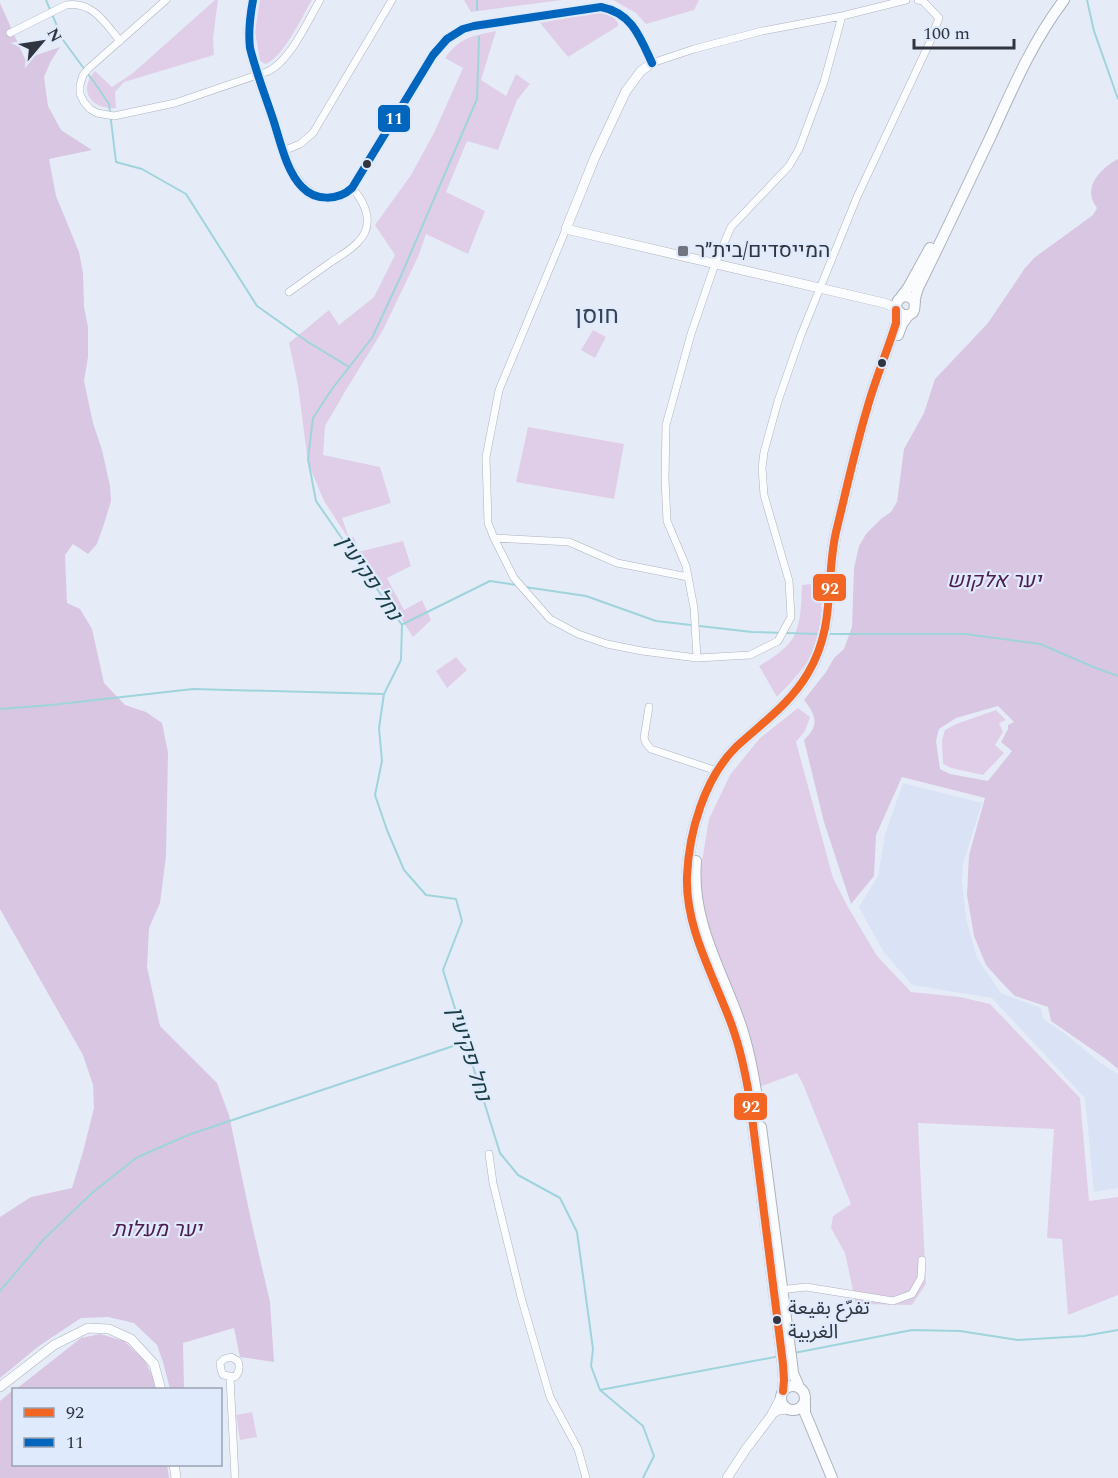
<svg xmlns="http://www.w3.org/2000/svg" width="1118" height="1478" font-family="Spectral,'Noto Sans Arabic',Heebo,serif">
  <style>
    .built { fill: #dae2f5 }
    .green { fill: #e0cee8 }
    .forest { fill: #d9c6e2; fill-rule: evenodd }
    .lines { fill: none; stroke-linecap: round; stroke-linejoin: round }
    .stream { stroke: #9fd4dc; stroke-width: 2 }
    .street-casing { stroke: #adb2bc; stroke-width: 8 }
    .secondary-casing { stroke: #adb2bc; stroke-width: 10 }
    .primary-casing { stroke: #adb2bc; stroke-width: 12 }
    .street { stroke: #fbfcfe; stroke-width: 7 }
    .secondary { stroke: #fbfcfe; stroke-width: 9 }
    .primary { stroke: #fbfcfe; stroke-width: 10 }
    .bus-1-casing { stroke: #e0eafd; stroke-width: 12 }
    .bus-2-casing { stroke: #e0eafd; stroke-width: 12 }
    .bus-1 { stroke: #f26522; stroke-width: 8 }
    .bus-2 { stroke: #0065bd; stroke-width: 8 }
    .bus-dot { fill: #31353f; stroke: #e0eafd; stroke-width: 2 }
    .poi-dot { fill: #70757f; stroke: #e0eafd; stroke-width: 2 }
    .labels { text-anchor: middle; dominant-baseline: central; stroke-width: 4.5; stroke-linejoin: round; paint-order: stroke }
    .bus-label { font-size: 20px; fill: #31353f; stroke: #e0eafd; text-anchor: start }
    .poi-label { font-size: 21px; fill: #31353f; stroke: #e0eafd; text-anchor: start }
    .park-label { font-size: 21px; font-style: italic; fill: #4d1c50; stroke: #e0eafd }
    .water-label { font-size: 22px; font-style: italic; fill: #193d40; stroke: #e0eafd }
    .quarter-label { font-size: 24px; fill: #384255; stroke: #e0eafd }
    .line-badge { stroke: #e0eafd; stroke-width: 2 }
    .badge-label { font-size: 16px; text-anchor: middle; font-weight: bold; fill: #fff }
  </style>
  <rect width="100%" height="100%" fill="#e6ecf7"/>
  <path class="built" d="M903 783 982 803 963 864 962 881 966 918 977 958 1001 993 1041 1008 1043 1019 1064 1033 1102 1064 1118 1074V1188L1094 1192 1085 1098 992 998 912 985 883 951 859 907 878 876 885 834Z"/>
  <path class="green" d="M215 0H218L213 38 214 55 124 82 115 92 116 108C92 110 77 91 95 71L112 87 133 73Z
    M260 0H312C301 18 285 55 266 64L262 62 260 60 255 32Z
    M464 0H562L471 12Z
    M613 0H699L694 10 646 24 636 13Z
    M596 12C605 13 614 15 618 23V26L568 57 540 23Z
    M496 31 481 80 506 96 516 74 530 84 517 100 498 150 467 141 446 192 485 211 468 254 426 234 418 257 383 330 346 390 325 426 323 455 380 467 391 503 342 518 349 538 354 537 358 552 403 541 411 566 387 578 404 610 422 600 431 620 413 637 324 501 308 463 298 385 289 343 329 310 339 325 374 297 395 255 375 225 411 175 434 133 463 68 445 58C461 37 471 36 496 31Z
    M593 330 606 337 595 358 581 350Z
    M528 427 624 444 614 499 516 482Z
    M822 583C821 602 822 622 817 640 811 663 793 680 777 697L759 666C770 660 789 647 794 636 802 620 801 601 802 585Z
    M456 657 467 670 447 688 436 671Z
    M798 708 810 717 805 731 796 742 833 878 848 907 877 956 911 992 960 997 990 1004 1080 1098 1089 1201 1118 1197V1295L1068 1315 1062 1239 1047 1238 1054 1129 918 1123 926 1284 912 1305 856 1304 845 1253 831 1228 833 1216 851 1204 803 1084 797 1073 759 1087 702 916 699 880 709 819 730 775 760 738Z
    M996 710 1006 720 999 723 1003 732 995 745 1004 753 983 775 951 768 943 764 942 740 945 730 956 724Z
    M252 1412 257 1437 240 1440 236 1415Z"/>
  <path class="forest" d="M0 3 25 59 60 47 51 61 44 77 48 106 61 130 92 150 49 159 56 196 79 252 83 273 84 307 88 327V357L84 381 93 423 102 450 110 486 111 501 104 524 97 544 88 554 73 544 65 555 67 603 80 609 92 629 104 683 125 705 146 712 162 723 168 753 166 856 160 903 149 928 147 967 160 1026 217 1083 229 1115 251 1220 270 1302 274 1362 240 1357 234 1328 183 1343 184 1389H170L163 1362 157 1345 134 1323 108 1317 81 1318 39 1346 0 1378V1217L31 1197 72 1188 83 1152 94 1108 93 1085 83 1055 0 909Z
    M1118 159V1069L1106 1059 1051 1021 1048 1007 1015 996 1004 985 986 965 974 936 967 895 969 855 985 798 902 777 876 835 874 876 851 904 824 822 804 740C820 725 816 715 804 700L826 672 834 658 844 649 852 627 854 568 859 546 866 534 882 518 891 512 897 502 904 449 924 413 935 379 988 323 1025 268 1034 258 1093 215 1097 208C1095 205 1093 202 1092 199 1087 181 1105 166 1118 159ZM998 706 1014 722 1008 725V729L1001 742 1012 751 988 781 950 774 940 769 936 741 939 729 956 718Z
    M100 1334 124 1341 145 1361 156 1383V1390H15L81 1338Z
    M13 1390 14 1464 167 1465 169 1478H0V1401Z"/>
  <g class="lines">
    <path class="stream" d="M46 0 63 40 99 89 109 104 116 162 142 169 186 194 257 306 308 342 349 367
      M1087 0 1094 31 1118 99
      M477 10V0
      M479 37 477 99 400 278 372 338 332 389 313 418 308 459 316 501 402 625 401 660 384 694 379 728 382 761 375 795 387 830 404 870 426 895 456 899 462 921 443 970 500 1153 518 1175 560 1198 577 1232 593 1349 591 1366 600 1390 643 1426 654 1456 643 1478
      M525 587 586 596 656 621 752 632 819 634
      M403 624 490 581 516 585
      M828 634H965L1040 644 1096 668 1118 676
      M0 709 51 705 193 689 383 694
      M0 1291 44 1239 92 1193 136 1158 188 1135 465 1042
      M794 1353 912 1330 960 1331 1018 1340 1084 1336 1118 1330
      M600 1390 780 1356"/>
    <g class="street-casing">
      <path id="street" d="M166 0 89 68 83 75 80 85V94L84 102 90 109 97 113 114 116 175 103 269 71C291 59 307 22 320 0
        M10 33 66 5C93 1 105 23 120 41
        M652 63 694 49 762 31 842 16 906 0
        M283 151 300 144 313 133 392 0
        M566 229 499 390 486 457 488 523 494 538 514 578 550 619 578 634 607 644 642 651 697 658 750 655 778 641 791 617 789 581 764 495 762 468 764 452 778 401 801 335 857 197 929 44 939 18 923 1 918 0
        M289 292C303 282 317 272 331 262 340 256 351 250 358 242 375 225 366 203 352 188
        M494 538 569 542 617 563 688 577
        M697 658 694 608 686 566 667 521 665 479 666 425 691 334 715 264 731 227 789 166 799 149 824 82 842 16
        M649 707 644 738 646 743 651 749 717 771
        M489 1154 493 1183 521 1297 550 1397 578 1449 586 1478
        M780 1291 788 1289 806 1287 893 1301 912 1294 921 1278 922 1260
        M231 1357 238 1361C240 1367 240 1372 235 1377L223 1375 221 1370 220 1363 224 1359Z
        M230 1377 235 1478"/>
    </g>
    <g class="secondary-casing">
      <path id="secondary" d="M253 0C250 15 247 30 250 46 253 68 263 90 270 112 280 139 292 203 332 197 340 196 346 193 352 188L433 55 447 39 463 29 474 26 601 7C632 13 640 37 652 63L641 71 626 91 595 157 566 229 884 303 896 308
        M0 1387 54 1345 88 1328 109 1329 131 1339 154 1364 161 1390
        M772 1414 778 1410 788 1409
        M174 1464 176 1478
        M727 1478 746 1449 771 1416 781 1397"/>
    </g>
    <g class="primary-casing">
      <path id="primary" d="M901 297 908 288 930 248
        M915 302C908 292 896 296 896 308L902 315C917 316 914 309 915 298 916 295 917 291 918 288 943 238 966 188 990 138 1012 90 1032 42 1064 0
        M898 335 902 324 908 316
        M696 861C691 920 720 967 739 1020 749 1048 754 1076 758 1105
        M761 1127 792 1364 793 1373 799 1387
        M781 1398a12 12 0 1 1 24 0a12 12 0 1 1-24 0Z
        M783 1391 784 1380 783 1364 750 1101C746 1076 741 1051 732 1026 715 978 685 929 687 876 689 832 704 779 736 747 762 723 790 704 808 673 836 626 825 581 836 532 846 491 855 449 867 409 875 380 887 352 896 323V310
        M805 1402V1413L808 1420 832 1478"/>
    </g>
    <use href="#street" class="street"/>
    <use href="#secondary" class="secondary"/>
    <use href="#primary" class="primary"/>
    <g class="bus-1-casing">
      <path id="bus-1" d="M783 1391 784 1380 783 1364 750 1101C746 1076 741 1051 732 1026 715 978 685 929 687 876 689 832 704 779 736 747 762 723 790 704 808 673 836 626 825 581 836 532 846 491 855 449 867 409 875 380 887 352 896 323V310"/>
    </g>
    <g class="bus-2-casing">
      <path id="bus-2" d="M253 0C250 16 248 31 250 48 256 72 265 95 273 119 280 140 286 171 302 187 315 201 338 201 352 188L433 55 447 39 463 29 474 26 601 7C632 13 640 37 652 63"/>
    </g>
    <use href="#bus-1" class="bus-1"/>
    <use href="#bus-2" class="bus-2"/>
  </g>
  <g class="bus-dot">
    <circle cx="367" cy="164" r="5"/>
    <circle cx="882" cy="363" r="5"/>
    <circle cx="777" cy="1320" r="5"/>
  </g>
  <rect class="poi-dot" x="677" y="245" width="12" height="12" rx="3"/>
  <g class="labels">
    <g class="bus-label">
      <text x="788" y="1308">تفرّع بقيعة<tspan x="788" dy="24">الغربية</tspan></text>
    </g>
    <g class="poi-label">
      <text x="695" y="251">המייסדים/בית״ר</text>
    </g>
    <g class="park-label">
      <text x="994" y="581">יער אלקוש</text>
      <text x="157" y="1230">יער מעלות</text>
    </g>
    <g class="water-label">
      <text transform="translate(369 578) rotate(56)">נחל פקיעין</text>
      <text transform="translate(469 1054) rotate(72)">נחל פקיעין</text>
    </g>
    <g class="quarter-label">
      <text x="597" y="316">חוסן</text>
    </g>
  </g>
  <g class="line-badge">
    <rect x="377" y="104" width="34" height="29" rx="6" fill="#0065bd"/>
    <rect x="812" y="573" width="35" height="29" rx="6" fill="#f26522"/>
    <rect x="733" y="1092" width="35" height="29" rx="6" fill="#f26522"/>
  </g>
  <g class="badge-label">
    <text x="394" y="124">11</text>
    <text x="830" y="594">92</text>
    <text x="751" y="1112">92</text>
  </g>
  <rect x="12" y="1388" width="210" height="78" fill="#e0eafd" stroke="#9aa2b1" stroke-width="1.5"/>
  <rect x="24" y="1408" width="30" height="9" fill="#f26522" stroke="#9aa2b1" stroke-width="1.5"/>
  <text x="66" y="1418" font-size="18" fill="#31353f">92</text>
  <rect x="24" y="1438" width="30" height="9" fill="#0065bd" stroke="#9aa2b1" stroke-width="1.5"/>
  <text x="66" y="1448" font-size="18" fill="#31353f">11</text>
  <g transform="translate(42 42) rotate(61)" stroke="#e0eafd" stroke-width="4.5" paint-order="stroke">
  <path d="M0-4.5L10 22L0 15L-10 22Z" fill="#31353f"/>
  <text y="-9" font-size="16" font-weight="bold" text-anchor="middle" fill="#31353f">N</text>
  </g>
  <path d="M914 39v9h100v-9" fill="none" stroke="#31353f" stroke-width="3"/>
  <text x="923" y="39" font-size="18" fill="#31353f" stroke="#e0eafd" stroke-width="4.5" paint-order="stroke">100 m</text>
</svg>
